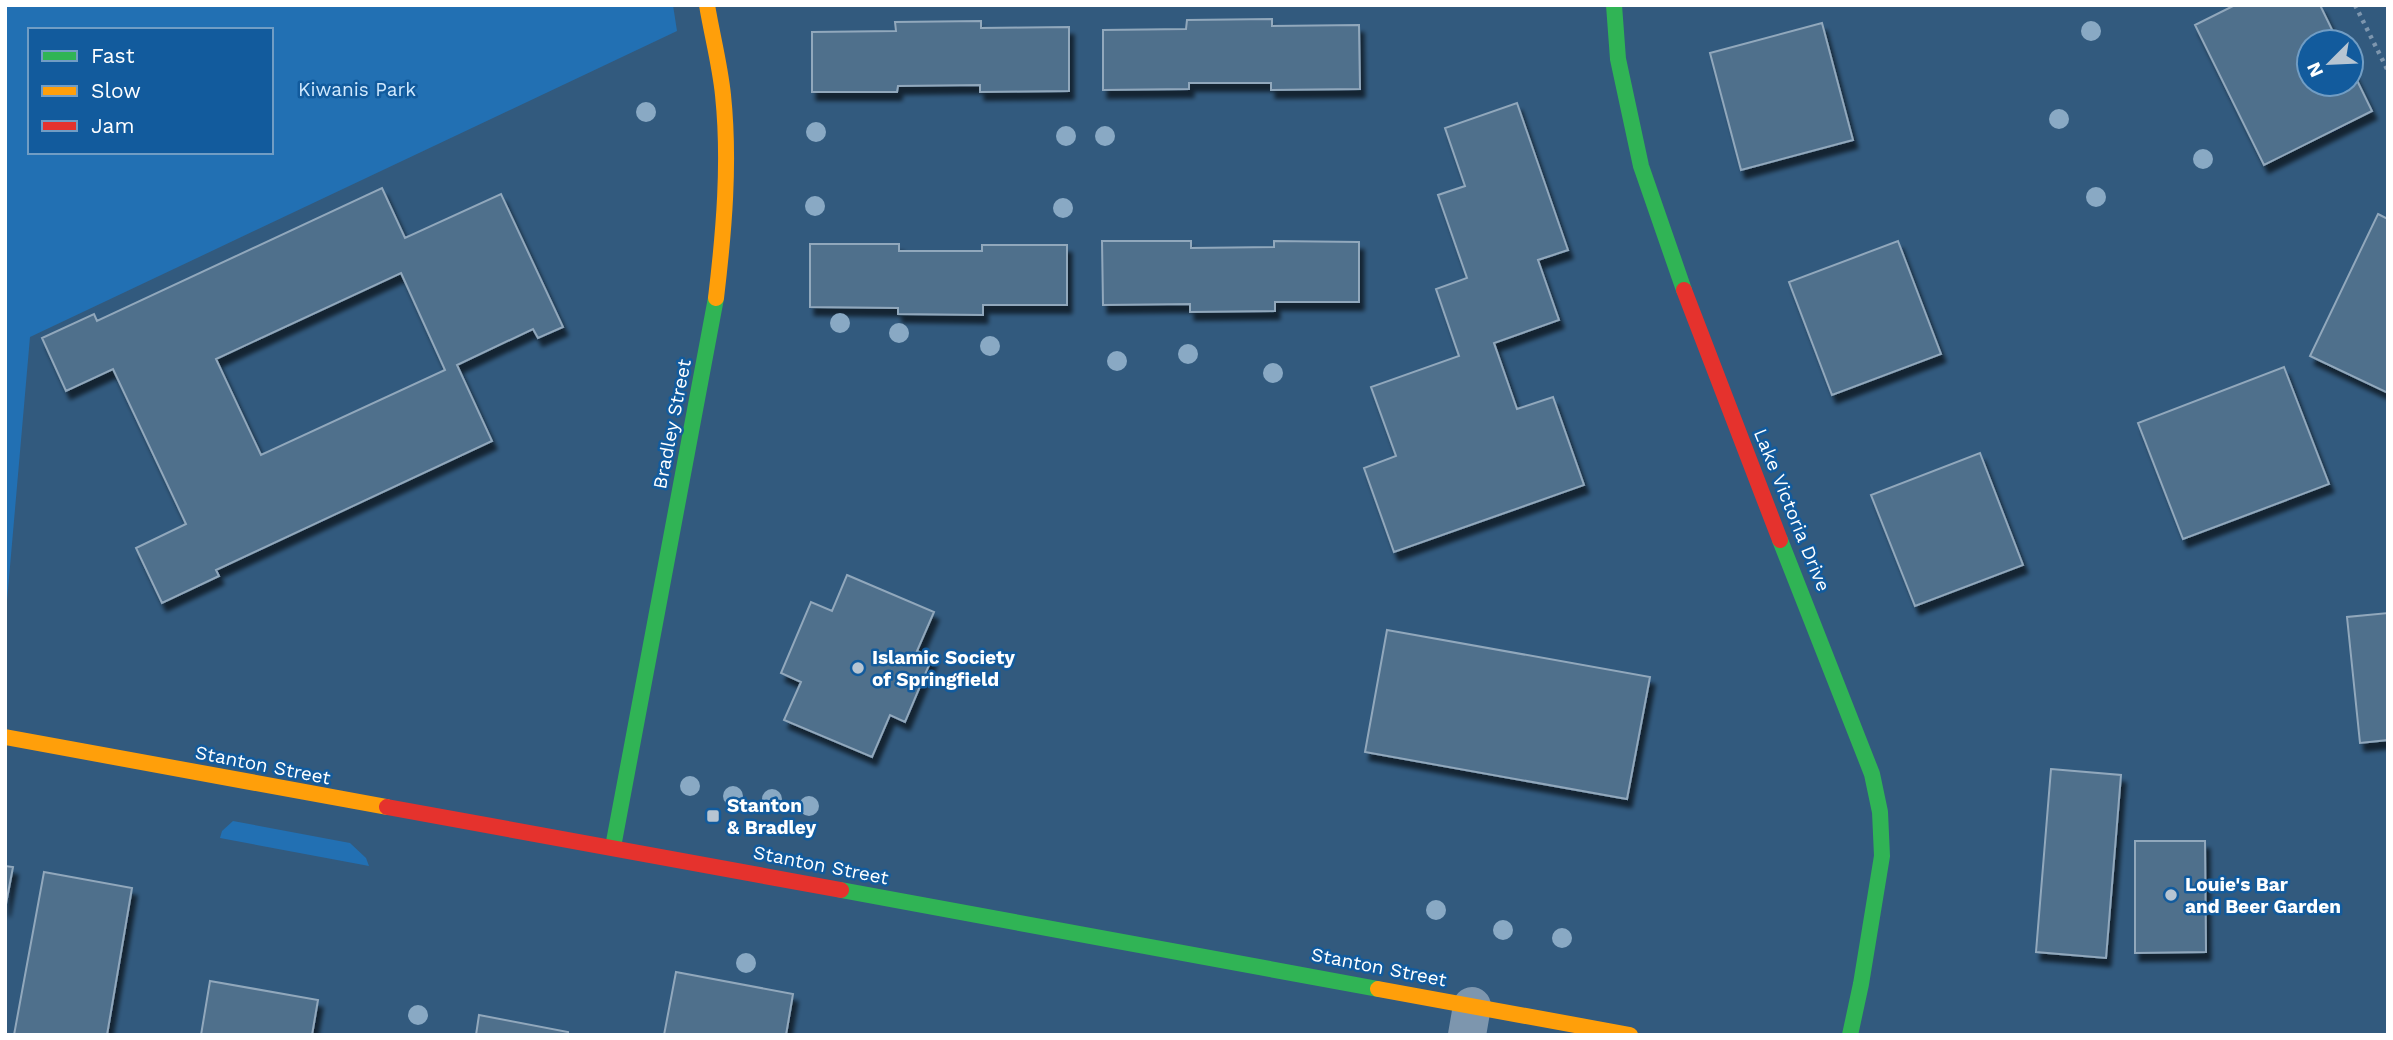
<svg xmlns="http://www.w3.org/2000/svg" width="2393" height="1040" font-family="'Work Sans',sans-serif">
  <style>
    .green { fill: #2270b3; fill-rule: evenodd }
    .building { fill: #506f8c; stroke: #91a8bc; stroke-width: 2; fill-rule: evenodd; filter: url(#shadow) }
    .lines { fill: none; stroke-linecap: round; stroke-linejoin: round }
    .path { stroke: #7d96ae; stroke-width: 4.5; stroke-dasharray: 3.5 5; stroke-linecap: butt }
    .street { stroke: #7d96ae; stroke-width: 38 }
    .fast { stroke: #30b455; stroke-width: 16 }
    .slow { stroke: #ff9f0a; stroke-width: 16 }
    .jam { stroke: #e5322d; stroke-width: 16 }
    .tree { fill: #89a9c4 }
    .poi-dot { fill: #b7c5d2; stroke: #125b9d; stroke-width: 2.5 }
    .labels { text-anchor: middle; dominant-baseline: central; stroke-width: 5; stroke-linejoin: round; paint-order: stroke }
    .park-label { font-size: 19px; fill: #d0e9fe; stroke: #125b9d }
    .street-label { font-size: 19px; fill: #fff; stroke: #125b9d }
    .poi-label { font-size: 19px; font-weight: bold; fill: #fff; stroke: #125b9d; text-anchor: start }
  </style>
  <defs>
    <filter id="shadow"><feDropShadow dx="4.5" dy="8" stdDeviation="2" flood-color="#0009"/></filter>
  </defs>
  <rect width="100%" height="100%" fill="#325a7e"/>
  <path class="green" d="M5 5H673L677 31 30 337 5 624ZM30 30H271V152H30Z
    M233 821 350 843 366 858 369 866 220 838 222 831Z"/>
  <path class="building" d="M2235 5H2320L2338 42H2309V84H2351V68L2372 111 2264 165 2195 25Z
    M1272 19V26L1359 25 1360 89 1271 90V83H1189V89L1103 90V30L1186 29 1187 20Z
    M981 21V28L1069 27V91L980 92V85L898 86 897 92H812V32L896 31 895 22Z
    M1822 23 1853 140 1741 170 1710 53Z
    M1517 103 1568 250 1538 260 1559 320 1494 343 1517 409 1553 397 1584 485 1394 552 1364 468 1396 456 1371 387 1459 356 1436 289 1467 278 1438 195 1465 186 1445 128Z
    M382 188 405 238 501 194 563 327 538 338 533 329 457 365 492 441 216 570 219 576 162 603 136 548 186 524 113 369 66 391 42 338 94 314 97 321ZM401 273 445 370 261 455 216 359Z
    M2378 214 2388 219V393L2310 356Z
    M1102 241H1191V248L1274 247V241L1359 242V302H1275V311L1190 312V304L1103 305Z
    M1898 241 1941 354 1832 395 1789 282Z
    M810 244H899V251H982V245H1067V305H983V315L898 314V308L810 307Z
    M2284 367 2329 484 2183 539 2138 423Z
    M1980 453 2023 565 1915 606 1871 495Z
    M847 575 934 612 917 651 932 658 905 722 890 715 872 757 784 720 801 682 781 673 811 602 832 611Z
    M2388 613V740L2360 743 2347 617Z
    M1387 630 1650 677 1627 799 1365 752Z
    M2051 769 2121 775 2106 958 2036 952Z
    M2135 841H2205L2206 952 2135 953Z
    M5 866 13 867 5 909Z
    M44 872 132 888 107 1035H14Z
    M676 972 793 994 786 1035H664Z
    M210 981 318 1000 312 1035H201Z
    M479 1015 568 1032V1035H476Z"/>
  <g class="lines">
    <path class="path" d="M2355 5 2388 71"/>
    <path class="street" d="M1467 1035 1472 1006"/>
    <path class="fast" d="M1614 5 1618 59 1641 166 1684 290
      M1780 540 1872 774 1880 812 1882 856 1861 984 1850 1035
      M613 847 716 298
      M841 890 1378 989"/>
    <path class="slow" d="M707 5C712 35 720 65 723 95 730 162 724 231 716 298
      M5 737 387 807
      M1378 989 1630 1035"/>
    <path class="jam" d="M1684 290 1780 540
      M387 807 841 890"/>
  </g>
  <g class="tree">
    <circle cx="2091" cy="31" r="10"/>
    <circle cx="646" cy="112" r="10"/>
    <circle cx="2059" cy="119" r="10"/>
    <circle cx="816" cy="132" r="10"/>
    <circle cx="1066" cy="136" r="10"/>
    <circle cx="1105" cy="136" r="10"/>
    <circle cx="2203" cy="159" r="10"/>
    <circle cx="2096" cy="197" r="10"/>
    <circle cx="815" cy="206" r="10"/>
    <circle cx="1063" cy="208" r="10"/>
    <circle cx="840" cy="323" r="10"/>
    <circle cx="899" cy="333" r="10"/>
    <circle cx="990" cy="346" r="10"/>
    <circle cx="1188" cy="354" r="10"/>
    <circle cx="1117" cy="361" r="10"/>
    <circle cx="1273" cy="373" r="10"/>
    <circle cx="690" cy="786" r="10"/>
    <circle cx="733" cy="796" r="10"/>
    <circle cx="772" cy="799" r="10"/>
    <circle cx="809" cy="806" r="10"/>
    <circle cx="1436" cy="910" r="10"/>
    <circle cx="1503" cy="930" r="10"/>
    <circle cx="1562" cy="938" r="10"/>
    <circle cx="746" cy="963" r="10"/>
    <circle cx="418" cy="1015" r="10"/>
  </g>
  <g class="poi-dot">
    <circle cx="858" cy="668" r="7"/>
    <rect x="706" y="809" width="14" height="14" rx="3.5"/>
    <circle cx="2171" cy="895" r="7"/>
  </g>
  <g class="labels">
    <g class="park-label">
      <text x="357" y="89">Kiwanis Park</text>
    </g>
    <g class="street-label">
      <text transform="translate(672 424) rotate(-79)">Bradley Street</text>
      <text transform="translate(1792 510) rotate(68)">Lake Victoria Drive</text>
      <text transform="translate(263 765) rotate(11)">Stanton Street</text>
      <text transform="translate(821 865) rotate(11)">Stanton Street</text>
      <text transform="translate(1379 967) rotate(11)">Stanton Street</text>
    </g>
    <g class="poi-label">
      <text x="872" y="657">Islamic Society<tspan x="872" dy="22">of Springfield</tspan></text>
      <text x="727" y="805">Stanton<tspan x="727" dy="22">&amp; Bradley</tspan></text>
      <text x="2185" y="884">Louie's Bar<tspan x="2185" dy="22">and Beer Garden</tspan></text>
    </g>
  </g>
  <rect width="2393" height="1040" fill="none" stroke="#ffffff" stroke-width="14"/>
  <rect x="28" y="28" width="245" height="126" fill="#125b9d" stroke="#719dc4" stroke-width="2"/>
  <rect x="42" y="51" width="35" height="10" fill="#30b455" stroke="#719dc4" stroke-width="2"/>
  <text x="91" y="63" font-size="21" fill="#ffffff">Fast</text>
  <rect x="42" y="86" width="35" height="10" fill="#ff9f0a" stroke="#719dc4" stroke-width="2"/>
  <text x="91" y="98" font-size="21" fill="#ffffff">Slow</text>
  <rect x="42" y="121" width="35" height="10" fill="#e5322d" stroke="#719dc4" stroke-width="2"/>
  <text x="91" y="133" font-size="21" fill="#ffffff">Jam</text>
  <g transform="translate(2330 63) rotate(246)"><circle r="33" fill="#125b9d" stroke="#719dc4" stroke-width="2"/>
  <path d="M0-5L12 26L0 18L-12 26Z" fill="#b7c5d2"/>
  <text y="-10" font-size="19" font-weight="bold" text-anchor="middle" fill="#ffffff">N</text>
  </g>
</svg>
